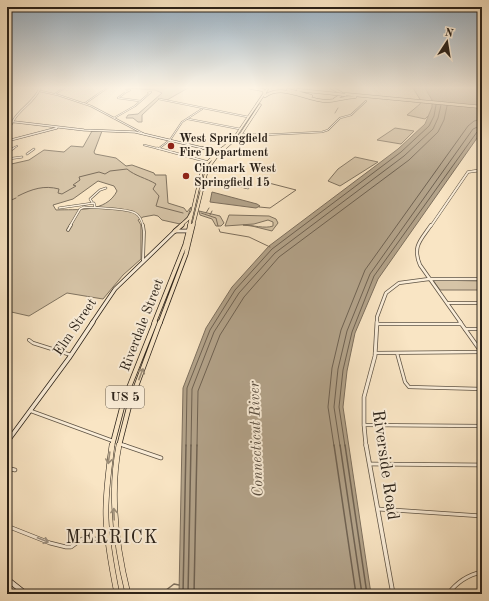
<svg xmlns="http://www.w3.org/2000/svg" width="489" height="601" font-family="'Old Standard TT',serif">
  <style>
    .green { fill: #d6c4a7; stroke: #807360; fill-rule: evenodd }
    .water { fill: #b3a38a; stroke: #7d6f5d }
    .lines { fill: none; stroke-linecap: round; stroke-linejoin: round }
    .shore-far1 { stroke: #6f6252; stroke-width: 1 }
    .shore { stroke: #6f6252; stroke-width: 1.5 }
    .stream-far1 { stroke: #7d6f5d; stroke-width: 1 }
    .stream { stroke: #7d6f5d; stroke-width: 1.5 }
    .minor-far4-casing { stroke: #5e5344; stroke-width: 2 }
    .minor-far3-casing { stroke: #5e5344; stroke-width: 2.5 }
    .minor-far2-casing { stroke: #5e5344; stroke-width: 3.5 }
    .minor-far1-casing { stroke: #5e5344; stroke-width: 4 }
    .minor-casing { stroke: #5e5344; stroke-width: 4.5 }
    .tertiary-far4-casing { stroke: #5e5344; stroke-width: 2.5 }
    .tertiary-far3-casing { stroke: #5e5344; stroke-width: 3 }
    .tertiary-far2-casing { stroke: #5e5344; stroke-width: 4 }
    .tertiary-far1-casing { stroke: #5e5344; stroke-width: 4.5 }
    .tertiary-casing { stroke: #5e5344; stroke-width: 5 }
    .secondary-far4-casing { stroke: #2b2219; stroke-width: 2.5 }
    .secondary-far3-casing { stroke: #2b2219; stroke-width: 3 }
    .secondary-far2-casing { stroke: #2b2219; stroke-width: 4.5 }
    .secondary-far1-casing { stroke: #2b2219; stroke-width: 5 }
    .secondary-casing { stroke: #2b2219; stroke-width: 6 }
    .primary-far4-casing { stroke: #2b2219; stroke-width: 3 }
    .primary-far3-casing { stroke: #2b2219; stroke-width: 3.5 }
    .primary-far2-casing { stroke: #2b2219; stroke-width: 5 }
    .primary-far1-casing { stroke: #2b2219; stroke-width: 5.5 }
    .primary-casing { stroke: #2b2219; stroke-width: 6 }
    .motorway-casing { stroke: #2b2219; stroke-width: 3.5 }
    .minor-far4 { stroke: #fbeed9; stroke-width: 1 }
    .minor-far3 { stroke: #fbeed9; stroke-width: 1.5 }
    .minor-far2 { stroke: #fbeed9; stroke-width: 2 }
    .minor-far1 { stroke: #fbeed9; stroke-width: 2.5 }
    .minor { stroke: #fbeed9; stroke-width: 3 }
    .tertiary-far4 { stroke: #fbeed9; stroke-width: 1.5 }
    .tertiary-far3 { stroke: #fbeed9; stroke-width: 2 }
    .tertiary-far2 { stroke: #fbeed9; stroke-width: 2.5 }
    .tertiary-far1 { stroke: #fbeed9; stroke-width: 3 }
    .tertiary { stroke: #fbeed9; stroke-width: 3.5 }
    .secondary-far4 { stroke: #fbeed9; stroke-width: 1.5 }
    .secondary-far3 { stroke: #fbeed9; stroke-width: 2 }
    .secondary-far2 { stroke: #fbeed9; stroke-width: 3 }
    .secondary-far1 { stroke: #fbeed9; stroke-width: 3.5 }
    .secondary { stroke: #fbeed9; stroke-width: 4.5 }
    .primary-far4 { stroke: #f9e5c4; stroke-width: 2 }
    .primary-far3 { stroke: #f9e5c4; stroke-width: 2.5 }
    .primary-far2 { stroke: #f9e5c4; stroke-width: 3.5 }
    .primary-far1 { stroke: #f9e5c4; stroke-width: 4 }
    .primary { stroke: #f9e5c4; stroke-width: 5 }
    .motorway { stroke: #f9e5c4; stroke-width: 2.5 }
    .motorway-bridge-casing { stroke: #2b2219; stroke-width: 3.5; stroke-linecap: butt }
    .motorway-bridge { stroke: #f9e5c4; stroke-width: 2.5 }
    .oneway { stroke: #9c8d77 }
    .oneway2 { stroke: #9d9283 }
    .poi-dot { fill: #8f2418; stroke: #fbeed9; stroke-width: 1.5 }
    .labels { text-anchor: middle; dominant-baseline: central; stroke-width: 4; stroke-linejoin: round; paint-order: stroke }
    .far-poi-label { font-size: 12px; font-weight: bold; fill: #2b2219; stroke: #fbeed9; text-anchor: start }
    .shield { fill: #fbeed9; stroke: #695f53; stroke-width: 1 }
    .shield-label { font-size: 13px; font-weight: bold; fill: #2b2219 }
    .street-label { font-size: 14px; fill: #2b2219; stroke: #fbeed9 }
    .water-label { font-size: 15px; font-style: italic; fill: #5b4f41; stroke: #fbeed9 }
    .near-street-label { font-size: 17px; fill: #2b2219; stroke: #fbeed9 }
    .near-neighbourhood-label { font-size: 18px; letter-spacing: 1px; fill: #2b2219; stroke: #fbeed9 }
  </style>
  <rect width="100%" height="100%" fill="#f9e5c4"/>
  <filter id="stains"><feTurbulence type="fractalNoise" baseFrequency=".005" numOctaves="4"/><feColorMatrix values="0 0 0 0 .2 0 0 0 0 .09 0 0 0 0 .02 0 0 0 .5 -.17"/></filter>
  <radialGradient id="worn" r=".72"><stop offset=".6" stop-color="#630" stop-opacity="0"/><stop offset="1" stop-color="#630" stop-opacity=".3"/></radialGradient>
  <path class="green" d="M126 88H188L167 100 159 99 142 115V122H138L133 118H126L128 115 138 114 162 93 155 90Z
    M413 88H427L437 99 430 114 425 119 407 115 420 104 421 101Z
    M395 128 414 131 401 144 377 140Z
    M92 131H102L94 152 95 154 116 158 126 166 132 165 154 173 155 175H166L168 203 184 208 187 212 191 207 188 216 180 224 162 220 158 216 154 215 143 217 138 220 141 225V259L123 275 103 299 67 293 29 316 7 311V165L29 160 44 150 64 152 71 146 83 147ZM98 181 114 186 117 191C106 213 77 209 56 210L53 205 73 199Z
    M355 157 378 162 340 186 328 181 338 169Z
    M199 211 220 216 224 223 221 226H216L212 219 200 215Z
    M229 215 269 216 276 219 278 223 272 231 252 226 243 225C252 225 265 229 273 226V222L268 220 254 224 225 226Z
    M433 280 482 281V290H440Z"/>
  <path class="water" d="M425 88H480L482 90C480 95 482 123 482 131L378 279 355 333 347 371 343 407 371 594H179L183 388 206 328 232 287 269 246 398 149 425 124 432 107V100Z
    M212 192 257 204 260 206 256 208 210 202Z"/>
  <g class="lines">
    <path class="shore-far1" d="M186 446 187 388 210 330 235 290 272 249 401 152 429 126 434 116 436 105
      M191 446 192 389 214 332 239 293 275 253 404 156 433 129 438 118 441 105
      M197 446 198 391 220 335 244 297 279 257 409 160 438 132 444 120 447 106
      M334 446 328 407 332 368 341 330 365 270 468 126 474 121 482 119
      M340 446 334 407 338 369 347 331 370 274 473 129 482 125
      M345 446 339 407 343 370 352 332 374 276 477 132 482 130"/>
    <path class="shore" d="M334 445 356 594
      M340 445 362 594
      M345 445 367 594
      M183 594 186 445
      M188 594 191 445
      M194 594 197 445"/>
    <path class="stream-far1" d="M335 113 338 108
      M18 196C32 189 44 185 59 189L58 193 62 194 76 186 73 185 80 180 79 177 99 172 105 174 110 171 127 169C135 176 146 178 156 184L153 189 159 196 156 206 183 213
      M7 202 16 198
      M259 207 270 208 296 190 261 181
      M201 213 216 218 218 226
      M206 213 209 208
      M210 215 212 211
      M219 229 220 232 249 237 270 247"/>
    <path class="stream" d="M161 594 174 584 179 585"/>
    <g class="minor-far4-casing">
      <path id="minor-far4" d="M126 90H130L126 92Z
        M40 91 58 95 91 106 144 134
        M126 92 118 98 140 101
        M55 94 64 88
        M159 99 248 117
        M84 104 107 88
        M114 118 135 106 151 92 148 93
        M188 119 240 129
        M241 134 262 135 322 132 328 130 340 118 351 115 366 101
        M144 145 160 149
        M12 149 17 146
        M158 149 170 140 182 122 202 109"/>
    </g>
    <g class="minor-far3-casing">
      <path id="minor-far3" d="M157 148 208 162
        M7 153 14 148
        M27 154 34 149
        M7 159 22 157
        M204 179 217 180 248 188
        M92 202 90 199 100 190 106 188
        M59 208 94 203 95 207
        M70 226 80 209 84 207C96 208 125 208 135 213 139 215 142 221 143 226"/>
    </g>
    <g class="minor-far2-casing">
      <path id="minor-far2" d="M143 225 144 232 143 261
        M68 230 71 225
        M447 303H482"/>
    </g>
    <g class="minor-far1-casing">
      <path id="minor-far1" d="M377 324H461
        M465 329H482
        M29 340 33 343 71 355
        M375 353 482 352
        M397 353 405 382 409 387 482 389
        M31 411 113 441
        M364 425 482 426
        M120 444 126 446"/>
    </g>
    <g class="minor-casing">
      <path id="minor" d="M123 445 161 458
        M370 464 482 465
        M7 468 15 470
        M378 509 482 516
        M7 526 50 543 66 547H71L82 539H108
        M448 594C457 582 467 575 482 572"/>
    </g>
    <g class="tertiary-far4-casing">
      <path id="tertiary-far4" d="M13 121C20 108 35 102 40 88"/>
    </g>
    <g class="tertiary-far3-casing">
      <path id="tertiary-far3" d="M431 226 468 172 482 170"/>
    </g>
    <g class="tertiary-far2-casing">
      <path id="tertiary-far2" d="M431 225C421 240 412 246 420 265L461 323
        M377 323V317L386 293 399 283 429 279H482"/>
    </g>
    <g class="tertiary-far1-casing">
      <path id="tertiary-far1" d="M460 322 482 353
        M366 446 364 425V397L375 356 377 322"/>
    </g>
    <g class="tertiary-casing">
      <path id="tertiary" d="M366 445 393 594"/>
    </g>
    <g class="secondary-far4-casing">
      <path id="secondary-far4" d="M7 121 84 130 135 132 207 149
        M7 132 13 121
        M7 141 57 128"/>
    </g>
    <g class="secondary-far3-casing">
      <path id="secondary-far3" d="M203 148 218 152"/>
    </g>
    <g class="secondary-far2-casing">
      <path id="secondary-far2" d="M92 323 115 289 175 231H191"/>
    </g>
    <g class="secondary-far1-casing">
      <path id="secondary-far1" d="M7 442 69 358 93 322"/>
    </g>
    <g class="secondary-casing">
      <path id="secondary" d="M7 579 26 594
        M7 590 8 594"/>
    </g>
    <g class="primary-far4-casing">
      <path id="primary-far4" d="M222 149 235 137 268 88
        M224 149 241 134 260 105"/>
    </g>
    <g class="primary-far3-casing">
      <path id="primary-far3" d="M180 226 188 219 192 212
        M189 226 202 171 208 162 223 148
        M193 226 207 169 216 157 225 148"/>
    </g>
    <g class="primary-far2-casing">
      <path id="primary-far2" d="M175 231 182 225
        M154 323 185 245 190 225
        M160 323 186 254 193 225"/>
    </g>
    <g class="primary-far1-casing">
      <path id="primary-far1" d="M112 446 124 400 155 322
        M119 446 130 403 160 322"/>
    </g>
    <g class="primary-casing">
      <path id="primary" d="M112 445C109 469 105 494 106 518 107 544 112 569 117 594
        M119 445C109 495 116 546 128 594"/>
    </g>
    <g class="motorway-casing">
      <path id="motorway" d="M251 88 263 90 265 93
        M332 88 341 93 340 96 335 99
        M288 90 311 96
        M298 90 337 94
        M344 94 482 107
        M265 96C284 83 306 101 327 101 336 101 345 97 355 97"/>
    </g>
    <use href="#minor-far4" class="minor-far4"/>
    <use href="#minor-far3" class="minor-far3"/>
    <use href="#minor-far2" class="minor-far2"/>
    <use href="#minor-far1" class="minor-far1"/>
    <use href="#minor" class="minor"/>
    <use href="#tertiary-far4" class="tertiary-far4"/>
    <use href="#tertiary-far3" class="tertiary-far3"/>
    <use href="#tertiary-far2" class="tertiary-far2"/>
    <use href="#tertiary-far1" class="tertiary-far1"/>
    <use href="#tertiary" class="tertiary"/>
    <use href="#secondary-far4" class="secondary-far4"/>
    <use href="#secondary-far3" class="secondary-far3"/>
    <use href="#secondary-far2" class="secondary-far2"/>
    <use href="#secondary-far1" class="secondary-far1"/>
    <use href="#secondary" class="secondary"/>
    <use href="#primary-far4" class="primary-far4"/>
    <use href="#primary-far3" class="primary-far3"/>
    <use href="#primary-far2" class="primary-far2"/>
    <use href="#primary-far1" class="primary-far1"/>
    <use href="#primary" class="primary"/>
    <use href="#motorway" class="motorway"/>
    <g class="motorway-bridge-casing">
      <path id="motorway-bridge" d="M337 94 345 95"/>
    </g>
    <use href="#motorway-bridge" class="motorway-bridge"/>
  </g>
  <defs><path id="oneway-shaft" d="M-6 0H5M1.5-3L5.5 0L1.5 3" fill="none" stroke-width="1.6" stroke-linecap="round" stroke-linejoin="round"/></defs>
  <g class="oneway">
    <use href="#oneway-shaft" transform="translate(141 374) rotate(-69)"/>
    <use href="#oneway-shaft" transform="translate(109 458) rotate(98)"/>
    <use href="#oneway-shaft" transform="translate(114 514) rotate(-92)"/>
  </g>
  <use class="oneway2" href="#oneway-shaft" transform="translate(43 540) rotate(22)"/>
  <linearGradient id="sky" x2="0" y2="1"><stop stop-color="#93adc2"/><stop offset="0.51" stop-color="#fcf3e4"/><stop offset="1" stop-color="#fcf3e4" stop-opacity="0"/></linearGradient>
  <rect width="489" height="172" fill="url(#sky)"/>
  <g class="poi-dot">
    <circle cx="171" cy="146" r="4"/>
    <circle cx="186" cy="176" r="4"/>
  </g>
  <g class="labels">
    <g class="far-poi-label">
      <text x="179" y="139">West Springfield<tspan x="179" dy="14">Fire Department</tspan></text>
      <text x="194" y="169">Cinemark West<tspan x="194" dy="14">Springfield 15</tspan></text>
    </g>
    <rect class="shield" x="106" y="386" width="38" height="22" rx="3"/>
    <g class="shield-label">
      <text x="125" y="397">US 5</text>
    </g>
    <g class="street-label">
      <text transform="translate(142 325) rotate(-69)">Riverdale Street</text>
      <text transform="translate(75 327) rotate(-56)">Elm Street</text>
    </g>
    <g class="water-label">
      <text transform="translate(257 439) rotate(-92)">Connecticut River</text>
    </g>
    <g class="near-street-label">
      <text transform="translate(385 465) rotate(82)">Riverside Road</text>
    </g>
    <g class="near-neighbourhood-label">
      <text x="112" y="538">MERRICK</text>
    </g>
  </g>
  <rect width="489" height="601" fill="none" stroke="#f9e5c4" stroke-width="24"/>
  <rect x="8" y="8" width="473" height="585" fill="none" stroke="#2b2219" stroke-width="2"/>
  <rect x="12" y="12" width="465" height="577" fill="none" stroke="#2b2219"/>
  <g transform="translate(447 42) rotate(12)" stroke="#fbeed9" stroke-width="3" paint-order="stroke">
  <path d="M0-3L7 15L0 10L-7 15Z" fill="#2b2219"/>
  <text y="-6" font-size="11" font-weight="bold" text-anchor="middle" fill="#2b2219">N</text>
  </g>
  <rect width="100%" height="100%" filter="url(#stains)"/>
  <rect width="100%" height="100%" fill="url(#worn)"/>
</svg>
